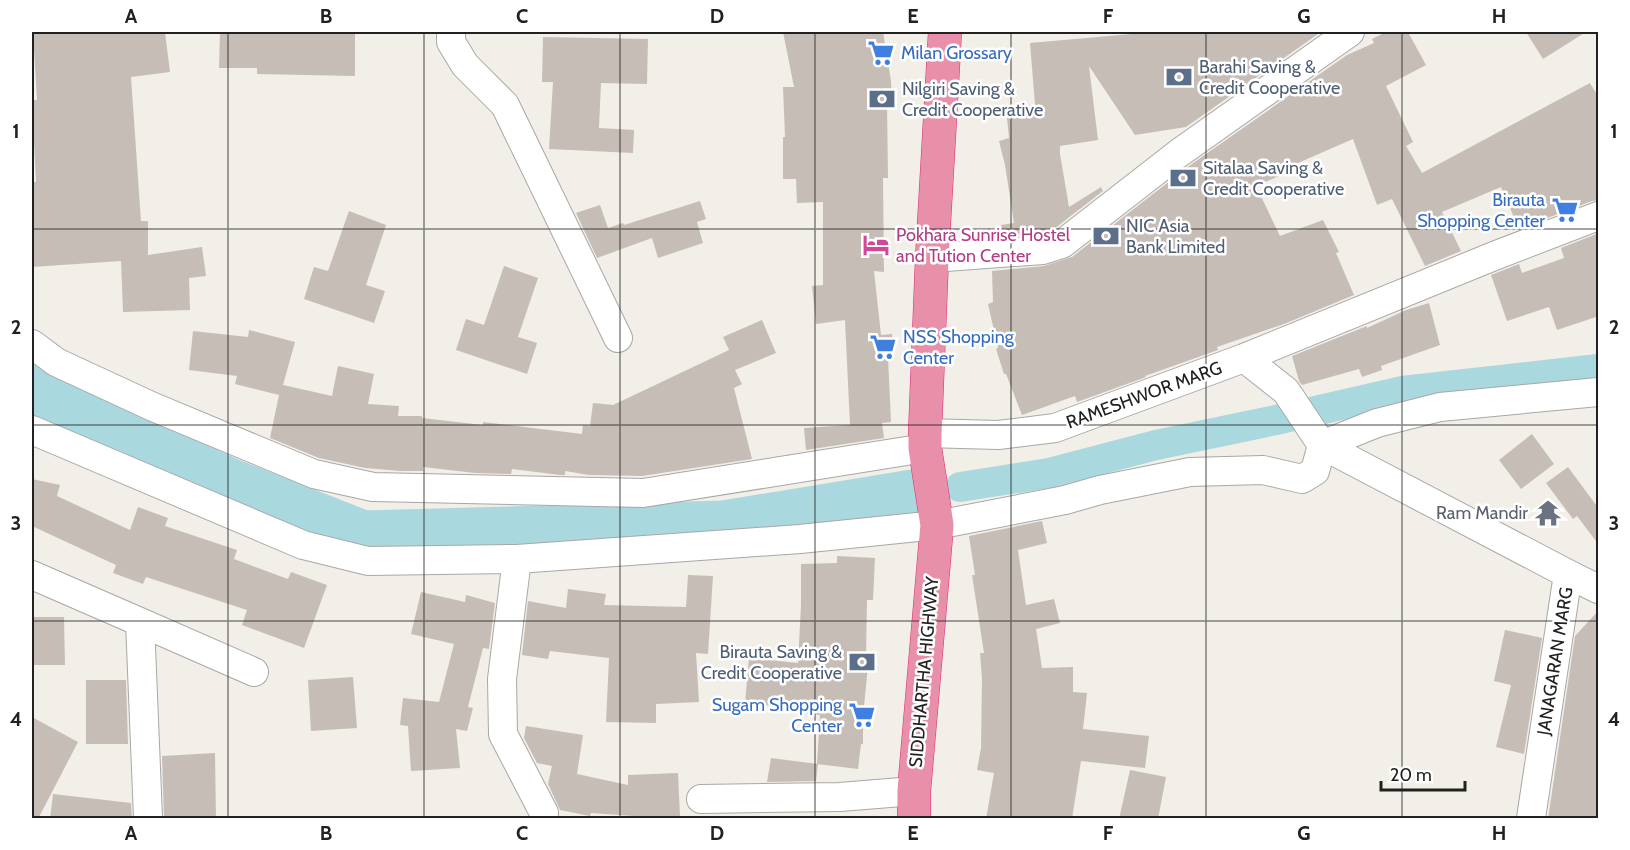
<svg xmlns="http://www.w3.org/2000/svg" width="1630" height="850" font-family="Cabin,sans-serif">
  <style>
    .lines { fill: none; stroke-linecap: round; stroke-linejoin: round }
    .canal { stroke: #a9d8df; stroke-width: 30 }
    .river { stroke: #a9d8df; stroke-width: 51 }
    .building { fill: #c7bdb7 }
    .minor-casing { stroke: #a8a8a8; stroke-width: 30 }
    .highway-casing { stroke: #dd2877; stroke-width: 34 }
    .minor { stroke: #fff; stroke-width: 28 }
    .highway { stroke: #e890a9; stroke-width: 33 }
    .grid { fill: none; stroke: #212121; stroke-width: 1.5; stroke-opacity: 0.55 }
    .labels { text-anchor: middle; dominant-baseline: central; stroke-width: 5; stroke-linejoin: round; paint-order: stroke }
    .shop-label { font-size: 18px; fill: #366cbe; stroke: #fff; text-anchor: start }
    .service-label { font-size: 18px; fill: #4e5e75; stroke: #fff; text-anchor: start }
    .hotel-label { font-size: 18px; fill: #b23c85; stroke: #fff; text-anchor: start }
    .street-label { font-size: 18px; fill: #212121; stroke: #fff }
    .worship-label { font-size: 18px; fill: #5b616d; stroke: #fff; text-anchor: end }
    .neatline { fill: none; stroke: #212121; stroke-width: 2 }
    .grid-label { font-size: 20px; text-anchor: middle; font-weight: bold; fill: #212121 }
  </style>
  <rect width="100%" height="100%" fill="#f2eee8"/>
  <g class="lines">
    <path class="canal" d="M960 487 1049 473 1156 445 1276 420 1402 391 1598 369"/>
    <path class="river" d="M32 389 228 483 363 536 724 526 913 495"/>
  </g>
  <path class="building" d="M33 32H165L170 72 131 77 141 221H148V255L202 247 206 276 189 278 190 310 123 312 121 261 32 267V182H36L32 100H37Z
    M220 32 355 33V76L257 74V68H219Z
    M783 32H883L891 81 892 103H887L888 178H883L884 272 874 271 881 335 892 334 894 357H888L891 422 882 423 884 438 806 450 804 428 850 425 845 320 816 324 812 286 823 285V202L797 203 796 179H783V137H785L783 87H794Z
    M1154 32H1316L1318 34 1186 127 1135 135 1089 66 1098 140 1060 146V154L1069 207 1101 187 1103 191 1054 229 1040 234 1003 236 1001 225 1014 223 1005 165 999 141 1009 138 1006 108 1035 105 1030 43Z
    M1386 32H1408L1426 65 1386 86 1413 142 1406 146 1422 173 1590 83 1599 98V200L1592 201 1519 229 1501 187 1442 212 1461 251 1425 266 1392 199 1377 205 1353 139 1291 166 1293 170 1256 186 1280 236 1323 220 1339 252 1336 253 1354 295 1284 324 1217 347 1218 350 1145 376 1146 377 1077 402 1075 396 1022 415 1006 374H1004L996 349 998 348 988 304 993 302 992 271 1044 266 1072 257 1189 166 1347 55 1374 43 1372 39Z
    M1526 32H1586L1543 59Z
    M543 37 648 39 647 84 601 83 599 128 634 130 633 153 549 149 553 82H542Z
    M700 201 706 219 697 222 703 243 658 258 652 238 597 258 576 213 600 205 608 228 623 223 624 225Z
    M349 211 386 225 366 285 385 291 374 323 304 299 314 267 328 271Z
    M1599 233V316L1557 330 1549 307 1507 321 1491 275 1519 264 1522 273 1564 258 1561 248Z
    M504 266 538 278 518 337 537 343 527 374 456 350 466 319 484 325Z
    M1429 303 1440 345 1381 366 1382 370 1362 377 1359 369 1302 385 1299 381 1292 356 1367 326V328L1406 310Z
    M762 320 776 353 735 370 742 384 734 388 752 459 642 476 589 475 565 471V475H560L512 469 511 474 475 473 423 467V471H401L365 468 319 458 270 438 279 395 235 384 237 376 189 370 193 331 248 337 249 330 295 342 283 385 332 396 338 366 374 374 368 404 399 406 398 416H422V418L483 425V422L582 434 583 425 590 426 593 403 613 405 729 350 723 337Z
    M1532 434 1554 464 1521 489 1499 460Z
    M1568 467 1599 509V545L1577 516 1573 519 1546 483Z
    M32 479 60 485 57 496 130 530 138 507 168 518 165 526 237 550 234 559 288 579 291 572 327 585 304 648 242 625 247 610 146 577 143 584 113 573 116 565 32 526Z
    M1042 521 1047 543 1018 550 1026 605 1054 599 1060 623 1036 629 1042 668 1073 667V692L1087 693 1083 729 1149 736 1145 768 1081 761 1072 819H986L994 773 977 770 981 748 982 678 980 653H984L972 575H975L969 536Z
    M837 556 875 558 873 600H867L866 655H869L863 717V744H861L858 769 817 764 820 715 795 712 796 708 745 703 749 658 798 663 801 606V564L837 563Z
    M688 575 713 576 708 654 696 653 699 702 656 704V723L606 722 609 658 550 651 548 659 522 655 528 601 566 608 568 589 606 594 604 605 686 607Z
    M421 592 465 602 466 595 495 603 489 649 483 648 468 707 473 708 467 731 456 729 460 768 411 771 408 726 400 725 403 698 439 702 454 644 411 634Z
    M1599 610V819H1548L1575 636Z
    M32 617H64L65 665H32Z
    M1505 630 1542 638 1524 754 1496 747 1511 685 1494 681Z
    M353 677 357 728 311 731 308 680Z
    M86 680H126L128 744H86Z
    M32 717 78 742 38 819H32Z
    M526 726 583 735 577 774 628 785V775L678 773 680 816 647 817 591 813 590 816 560 810 548 784 552 766 537 763 524 738Z
    M215 753 216 819H164L162 756Z
    M771 758 818 764 816 781 767 782Z
    M1130 770 1166 777 1158 819H1119Z
    M53 794 131 803 132 819H50Z"/>
  <g class="lines">
    <g class="minor-casing">
      <path id="minor" d="M451 32V42L465 65 505 105 618 338
        M932 258 1043 250 1062 244 1179 153 1350 32
        M32 344 56 362 151 406 314 474 373 487 643 493 925 448
        M1244 358 1494 256 1598 216
        M32 430 303 545 368 561 517 559 800 539 937 525 1065 500 1100 490 1190 472 1263 470 1302 479 1315 471 1322 445
        M925 433 998 435 1055 428 1244 358 1286 391 1322 445
        M1322 445 1568 574 1598 589
        M1322 445 1377 423 1440 407 1598 392
        M517 559 502 679 503 734 544 813
        M32 575 140 622 148 818
        M140 622 254 672
        M701 799 840 797 914 791
        M1531 818 1568 574"/>
    </g>
    <g class="highway-casing">
      <path id="highway" d="M914 818V791L937 525 925 448V433L932 258 945 32"/>
    </g>
    <use href="#minor" class="minor"/>
    <use href="#highway" class="highway"/>
  </g>
  <path class="grid" d="M228 32V818M424 32V818M620 32V818M815 32V818M1011 32V818M1206 32V818M1402 32V818M32 229H1598M32 425H1598M32 621H1598"/>
  <defs>
    <g id="supermarket-bare" transform="scale(2.07)"><path d="M-6-5.5h2.5l.6 2H6L4.5 2H-2.5L-4.4-4H-6ZM-1.5 3.2a1.3 1.3 0 1 0 .1 0ZM3 3.2a1.3 1.3 0 1 0 .1 0Z" fill="#3f7fe0" stroke="#fff" stroke-width="2.5" paint-order="stroke"/></g>
    <g id="bank-bare" transform="scale(2.07)"><path d="M-6-4H6V4H-6ZM0-2.3a2.3 2.3 0 1 0 0 4.6a2.3 2.3 0 1 0 0-4.6Z" fill="#5c6f8a" stroke="#fff" stroke-width="2.5" paint-order="stroke"/></g>
    <g id="hotel-bare" transform="scale(2.07)"><path d="M-6-4.5h1.5V1H6V5H4.5V3h-9V5H-6ZM-4 0a1.8 1.8 0 1 1 3.6 0ZM.5 0V-2.5h3Q6-2.5 6 0Z" fill="#d1479c" stroke="#fff" stroke-width="2.5" paint-order="stroke"/></g>
    <g id="temple-bare" transform="scale(2.07)"><path d="M0-6L5-2H3V0L6.5 2.5H4V6H1.5V3h-3V6H-4V2.5H-6.5L-3 0V-2H-5Z" fill="#6b7280" stroke="#fff" stroke-width="2.5" paint-order="stroke"/></g>
  </defs>
  <g fill-rule="evenodd">
    <use href="#supermarket-bare" x="881" y="53"/>
    <use href="#bank-bare" x="1179" y="77"/>
    <use href="#bank-bare" x="882" y="99"/>
    <use href="#bank-bare" x="1183" y="178"/>
    <use href="#supermarket-bare" x="1565" y="210"/>
    <use href="#bank-bare" x="1106" y="236"/>
    <use href="#hotel-bare" x="876" y="245"/>
    <use href="#supermarket-bare" x="883" y="347"/>
    <use href="#temple-bare" x="1548" y="513"/>
    <use href="#bank-bare" x="862" y="662"/>
    <use href="#supermarket-bare" x="862" y="715"/>
  </g>
  <g class="labels">
    <g class="shop-label">
      <text x="901" y="53">Milan Grossary</text>
      <text x="1545" y="200" text-anchor="end">Birauta<tspan x="1545" dy="21">Shopping Center</tspan></text>
      <text x="903" y="337">NSS Shopping<tspan x="903" dy="21">Center</tspan></text>
      <text x="842" y="705" text-anchor="end">Sugam Shopping<tspan x="842" dy="21">Center</tspan></text>
    </g>
    <g class="service-label">
      <text x="1199" y="67">Barahi Saving &amp;<tspan x="1199" dy="21">Credit Cooperative</tspan></text>
      <text x="902" y="89">Nilgiri Saving &amp;<tspan x="902" dy="21">Credit Cooperative</tspan></text>
      <text x="1203" y="168">Sitalaa Saving &amp;<tspan x="1203" dy="21">Credit Cooperative</tspan></text>
      <text x="1126" y="226">NIC Asia<tspan x="1126" dy="21">Bank Limited</tspan></text>
      <text x="842" y="652" text-anchor="end">Birauta Saving &amp;<tspan x="842" dy="21">Credit Cooperative</tspan></text>
    </g>
    <g class="hotel-label">
      <text x="896" y="235">Pokhara Sunrise Hostel<tspan x="896" dy="21">and Tution Center</tspan></text>
    </g>
    <g class="street-label">
      <text transform="translate(1144 395) rotate(-20)">RAMESHWOR MARG</text>
      <text transform="translate(1555 661) rotate(-81)">JANAGARAN MARG</text>
      <text transform="translate(924 672) rotate(-85)">SIDDHARTHA HIGHWAY</text>
    </g>
    <g class="worship-label">
      <text x="1528" y="513">Ram Mandir</text>
    </g>
  </g>
  <rect width="1630" height="850" fill="none" stroke="#ffffff" stroke-width="66"/>
  <path d="M1381 781v9h84v-9" fill="none" stroke="#212121" stroke-width="3"/>
  <text x="1390" y="781" font-size="18" fill="#212121" stroke="#ffffff" stroke-width="4.5" paint-order="stroke">20 m</text>
  <rect x="33" y="33" width="1564" height="784" class="neatline"/>
  <g class="grid-label">
    <text x="131" y="23">A</text>
    <text x="326" y="23">B</text>
    <text x="522" y="23">C</text>
    <text x="717" y="23">D</text>
    <text x="913" y="23">E</text>
    <text x="1108" y="23">F</text>
    <text x="1304" y="23">G</text>
    <text x="1499" y="23">H</text>
    <text x="16" y="138">1</text>
    <text x="1614" y="138">1</text>
    <text x="16" y="334">2</text>
    <text x="1614" y="334">2</text>
    <text x="16" y="530">3</text>
    <text x="1614" y="530">3</text>
    <text x="16" y="726">4</text>
    <text x="1614" y="726">4</text>
    <text x="131" y="840">A</text>
    <text x="326" y="840">B</text>
    <text x="522" y="840">C</text>
    <text x="717" y="840">D</text>
    <text x="913" y="840">E</text>
    <text x="1108" y="840">F</text>
    <text x="1304" y="840">G</text>
    <text x="1499" y="840">H</text>
  </g>
</svg>
